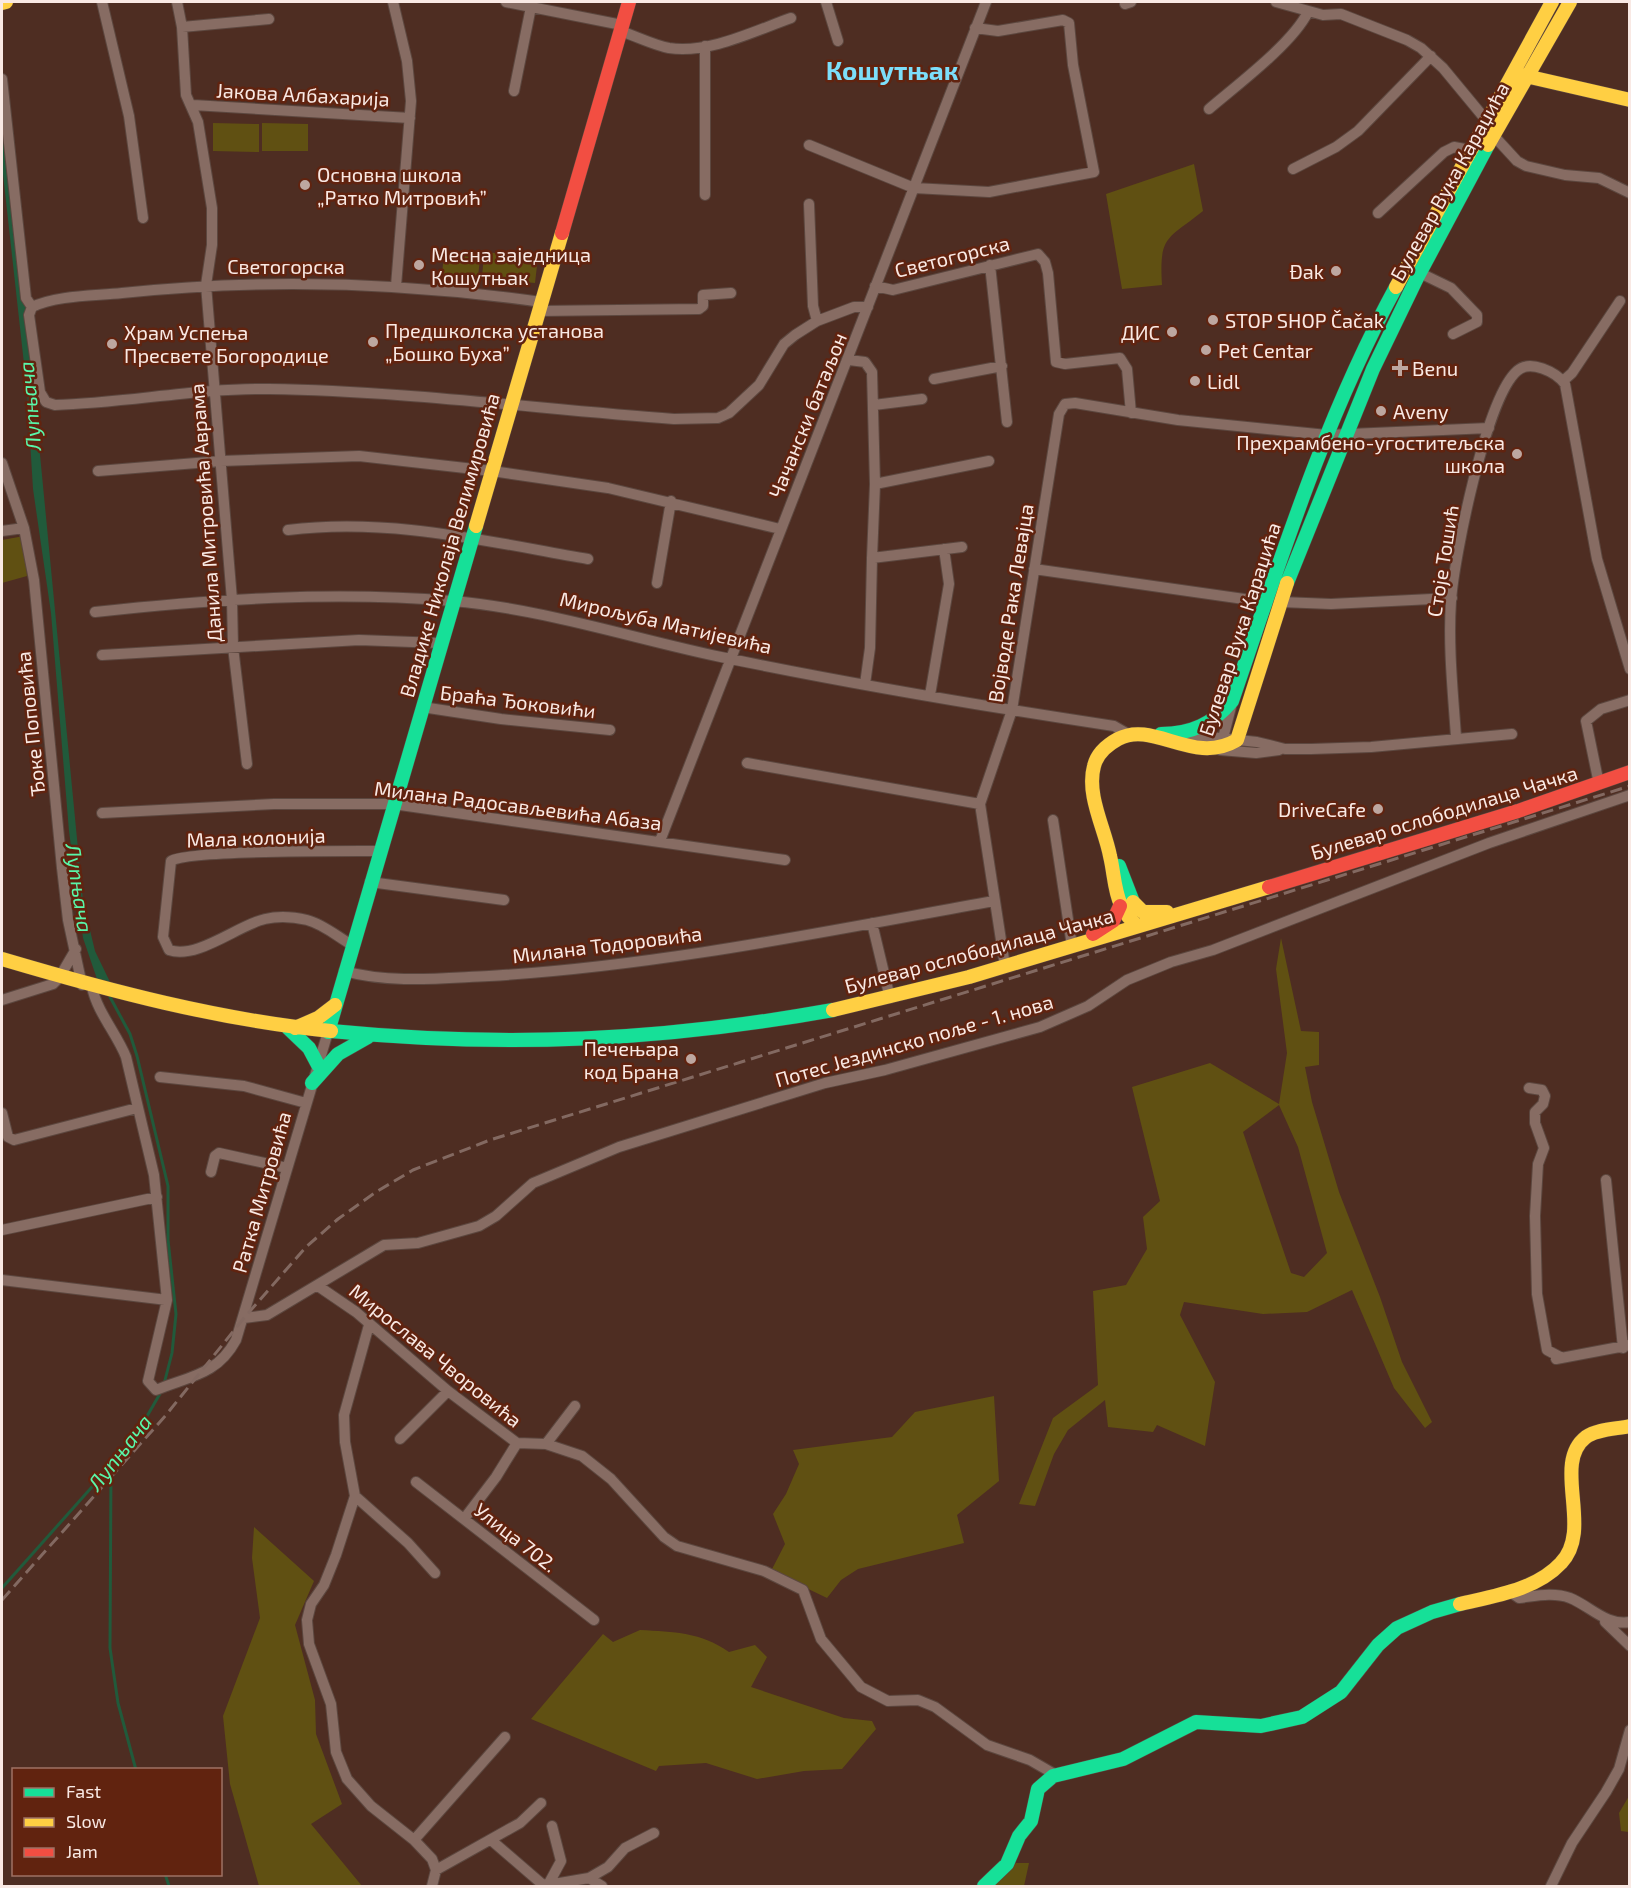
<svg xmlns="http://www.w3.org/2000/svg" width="1631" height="1888" font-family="'Exo 2',sans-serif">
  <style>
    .green { fill: #605012; fill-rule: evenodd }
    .water { fill: #215a3b }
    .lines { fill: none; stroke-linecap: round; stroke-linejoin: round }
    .stream { stroke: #215a3b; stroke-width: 3 }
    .street-casing { stroke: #5c473f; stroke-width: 12 }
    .fast-casing { stroke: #5c473f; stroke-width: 15 }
    .slow-casing { stroke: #5c473f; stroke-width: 15 }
    .jam-casing { stroke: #5c473f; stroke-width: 15 }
    .street { stroke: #876c63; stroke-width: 10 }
    .fast { stroke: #16e098; stroke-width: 14 }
    .slow { stroke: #ffcf43; stroke-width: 14 }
    .jam { stroke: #f24e42; stroke-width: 14 }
    .rail { stroke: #836961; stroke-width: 3; stroke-dasharray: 12 6; stroke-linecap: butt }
    .poi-dot { fill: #bda7a0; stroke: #61230f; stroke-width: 2 }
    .labels { text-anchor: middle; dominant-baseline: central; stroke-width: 5; stroke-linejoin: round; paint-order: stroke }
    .street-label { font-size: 20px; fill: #f9e9e4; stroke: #61230f }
    .poi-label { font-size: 20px; fill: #f9e9e4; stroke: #61230f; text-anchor: start }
    .water-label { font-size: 21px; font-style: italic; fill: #59f6a9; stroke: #61230f }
    .district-label { font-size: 26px; font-weight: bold; fill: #7cdefa; stroke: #61230f }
  </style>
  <rect width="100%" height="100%" fill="#4e2d22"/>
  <path class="green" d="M213 123 259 124V152L213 151Z
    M262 123 308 124V151H262Z
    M1194 164 1203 211C1167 240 1159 235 1162 285L1122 289 1106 194Z
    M484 252 538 257 535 283 482 278Z
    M444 254 480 258 478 277 442 274Z
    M24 536 27 576 2 583V540Z
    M1281 938 1301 1031 1319 1032V1065L1305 1067 1312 1102 1339 1192 1380 1297 1402 1362 1432 1422 1425 1428 1394 1388 1352 1290 1307 1312 1263 1314 1184 1302 1180 1315 1215 1382 1205 1446 1157 1425 1153 1432 1108 1427 1105 1400 1068 1430 1054 1454 1035 1506 1019 1504 1053 1418 1098 1385 1093 1291 1126 1285 1147 1249 1143 1217 1160 1201 1132 1087 1210 1063 1279 1104 1287 1053 1276 969ZM1279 1105 1298 1147 1327 1253 1304 1277 1291 1273 1243 1132Z
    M994 1396 999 1481 957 1515 964 1543 858 1569 841 1580 827 1598 771 1571 785 1544 773 1514 786 1494 799 1464 793 1450 892 1437 915 1412Z
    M254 1527 314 1581 295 1625 315 1700 316 1734 342 1804 311 1824 362 1886H259L230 1784 223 1716 260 1618 252 1558Z
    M640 1630C674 1632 701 1632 729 1652L755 1645 767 1657 751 1687 844 1718 872 1721 876 1729 842 1769 804 1771 757 1779 706 1763 659 1766 656 1771 531 1719 603 1634 613 1642Z
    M1629 1796V1832L1621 1831 1619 1813Z
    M1016 1863H1029L1024 1886H991Z"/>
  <path class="water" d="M2 96 38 403 36 413 83 901 95 951 110 982 97 979 83 938 69 831 51 613 33 489 27 391 2 165Z"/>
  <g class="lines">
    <path class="stream" d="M110 997 130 1034 137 1056 168 1186V1240L176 1314 172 1353 164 1384
      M111 1466 110 1648 118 1703 136 1770
      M2 1588 132 1442 161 1392
      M165 1874 169 1886"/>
    <g class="street-casing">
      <path id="street" d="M102 2 129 116 143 218
        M177 2 182 27 186 95 198 122 212 208V245L206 285 232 600 233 647 247 764
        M393 2 407 61 411 101 396 286
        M506 2 622 25
        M826 2 838 41
        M1276 2 1323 15 1341 14 1407 40 1421 48 1443 68 1486 120
        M1125 4 1131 2
        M182 27 269 19
        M620 31C636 36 653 45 669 48 709 54 754 31 791 18
        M705 46V195
        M2 79 26 298 32 307
        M514 91 531 7
        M193 105 410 118
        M1209 109C1237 85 1292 44 1308 12
        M1494 136 1517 161 1526 166 1565 175 1599 178 1630 193
        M809 145 914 188 989 192 1094 172 1073 65 1069 23 1063 20 998 31 975 28
        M1293 169 1336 147 1358 131 1431 56
        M809 204 813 306 817 321
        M1378 213 1444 152 1454 147 1470 150
        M990 265 1007 422
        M1420 273 1451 288 1477 315V322L1453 334
        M875 286 893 290 1038 254 1045 262 1048 273 1056 362 1065 364 1120 358 1127 369 1131 413
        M32 307 29 315 40 392 46 402 55 405C126 403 197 388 269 389 404 391 539 409 674 419L718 418 729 413 759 385 784 344 795 335 817 321 854 307H868
        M32 307C57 295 94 296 122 293 262 278 401 282 541 302
        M538 311 699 309 703 306V295L731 293
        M849 360 865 362 872 372 875 484 872 558 962 547
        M934 379 1002 366
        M1563 381 1572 373 1620 301
        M874 405 922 399
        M2 463 24 528 34 580 62 868 68 920 82 985
        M98 471 221 461 359 456 492 471 608 488 780 529
        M875 484 989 461
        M288 530C389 517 489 542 588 559
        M2 531 24 528
        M1034 569 1265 602
        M657 583 671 501
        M1281 602 1331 604 1452 598
        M95 612C213 599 334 591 452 601 544 609 631 638 721 657 851 684 982 706 1114 726L1128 734
        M102 655 359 640 440 643
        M865 684 870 648 872 558
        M930 695 949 584 944 549
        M1232 703 1220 750 1256 753 1279 750
        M422 707 501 719 610 730
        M1182 734 1257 742 1285 749H1311L1371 747 1512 734
        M1456 737C1453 692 1448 647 1451 601 1454 558 1486 398 1517 371 1530 359 1556 372 1565 384L1597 559 1630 669
        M747 763 980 804 1012 710 1059 414 1065 404 1075 403 1178 420 1327 435 1489 428
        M1599 784 1586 721 1601 709 1630 700
        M980 804 1005 966
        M102 813 274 804H393L785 860
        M1053 820 1072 946
        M660 841 986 2
        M370 882 504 900
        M872 923 890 998
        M352 945C338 937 323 924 307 920 294 917 278 916 265 919 238 925 197 960 169 950L163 937 171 861C187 850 348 851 379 851
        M344 971C391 984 442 978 489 976 659 966 827 931 994 901
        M92 987C97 1012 117 1034 126 1057L154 1175 167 1300 148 1381 156 1390C190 1376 217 1375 236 1340L328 1032
        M2 1000 53 984 59 978 76 949
        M160 1077 244 1086 306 1103
        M1529 1088 1542 1090 1545 1096 1543 1104 1535 1112V1123L1544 1148 1538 1164 1535 1216 1537 1294 1547 1350 1562 1358
        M2 1113 8 1137 14 1140 137 1108
        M211 1172 215 1156 219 1153 287 1168
        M1606 1180 1623 1348
        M2 1230 157 1197
        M2 1280 167 1300
        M318 1286 356 1312 448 1391 517 1443 546 1444 582 1456 611 1479 664 1537 677 1546 764 1571 803 1590 821 1639 861 1687 888 1701 918 1700 935 1707 987 1745 1030 1760 1056 1775
        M244 1318 267 1315 384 1245 418 1243 479 1226 496 1216 533 1183 619 1147 825 1083 885 1070 1040 1027 1088 1006 1127 980 1171 962 1213 950 1489 843 1630 795
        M369 1325 344 1415 345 1442 355 1496 336 1555 324 1585 311 1604 307 1620 309 1644 331 1704 336 1752 347 1779 371 1806 414 1840 432 1859 436 1870 432 1886
        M1556 1359 1630 1345
        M400 1439 448 1391
        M546 1444 575 1406
        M416 1482 594 1620
        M355 1496 408 1543 435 1573
        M464 1519 496 1477 517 1443
        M1509 1591 1519 1598C1536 1596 1553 1592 1570 1598 1590 1606 1606 1626 1630 1622
        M1605 1622 1630 1646
        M414 1840 505 1737
        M491 1840 542 1884 548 1885 589 1878 608 1867 625 1848 654 1833
        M436 1870 520 1823 541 1803
        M589 1878 602 1886
        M548 1885 561 1861 552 1826
        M1551 1886 1572 1843 1606 1792 1619 1769 1630 1730"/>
    </g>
    <g class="fast-casing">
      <path id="fast" d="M1287 583 1373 369 1417 278 1488 145
        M1161 734C1191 734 1213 724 1232 701 1280 561 1325 417 1396 287
        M1119 866 1133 902V910
        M288 1028 309 1048 318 1065
        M331 1031C506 1048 660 1041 833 1010
        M328 1032 476 526
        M312 1083 338 1054 368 1037
        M984 1886 1007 1864 1019 1836 1031 1821 1038 1789 1053 1776 1123 1759 1196 1722 1261 1726 1302 1717 1341 1692 1378 1645 1397 1628 1432 1612 1460 1604"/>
    </g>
    <g class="slow-casing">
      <path id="slow" d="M2 3 6 2
        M1521 75 1630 100
        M1488 145 1570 2
        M1396 287 1552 2
        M476 526 562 233
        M1133 902 1143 912H1167
        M1138 926C1130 920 1125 914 1121 905 1114 890 1114 872 1110 856 1105 829 1086 795 1094 766 1097 754 1107 745 1118 739 1154 720 1193 766 1237 740L1287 583
        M2 959C110 991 219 1020 331 1031
        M833 1010 969 977 1269 887
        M295 1028 318 1018 335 1005
        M1460 1604C1494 1596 1536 1590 1561 1563 1594 1529 1551 1464 1586 1437 1597 1429 1616 1429 1630 1426"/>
    </g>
    <g class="jam-casing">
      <path id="jam" d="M562 233 629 2
        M1269 887 1518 811 1630 772
        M1093 934 1113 921 1120 906"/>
    </g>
    <use href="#street" class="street"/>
    <use href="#fast" class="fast"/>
    <use href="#slow" class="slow"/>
    <use href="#jam" class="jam"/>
    <path class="rail" d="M2 1600 166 1415 244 1318 306 1247 338 1219 376 1192 413 1170 490 1140 1630 786"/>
  </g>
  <g class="poi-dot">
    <circle cx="305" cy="185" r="6"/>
    <circle cx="419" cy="265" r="6"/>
    <circle cx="1336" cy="271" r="6"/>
    <circle cx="1213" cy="320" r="6"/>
    <circle cx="1172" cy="332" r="6"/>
    <circle cx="373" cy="342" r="6"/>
    <circle cx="112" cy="344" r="6"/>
    <circle cx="1206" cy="350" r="6"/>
    <path d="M1397 359h6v6h6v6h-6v6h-6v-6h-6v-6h6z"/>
    <circle cx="1195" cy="381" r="6"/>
    <circle cx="1381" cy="411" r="6"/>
    <circle cx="1517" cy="454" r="6"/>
    <circle cx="1378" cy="809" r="6"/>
    <circle cx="691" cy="1059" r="6"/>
  </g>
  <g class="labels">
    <g class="street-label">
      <text transform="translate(303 94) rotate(3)">Јакова Албахарија</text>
      <text transform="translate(1449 181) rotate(-61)">Булевар Вука Караџића</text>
      <text transform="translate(952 256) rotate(-14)">Светогорска</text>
      <text x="286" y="266">Светогорска</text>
      <text transform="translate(807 415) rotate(-68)">Чачански батаљон</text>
      <text transform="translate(205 513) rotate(-94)">Данила Митровића Аврама</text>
      <text transform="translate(449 545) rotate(-74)">Владике Николаја Велимировића</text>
      <text transform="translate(1442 561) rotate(-81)">Стоје Тошић</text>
      <text transform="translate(1010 603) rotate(-81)">Војводе Рака Левајца</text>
      <text transform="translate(666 622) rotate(13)">Мирољуба Матијевића</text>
      <text transform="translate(1239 629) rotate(-72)">Булевар Вука Караџића</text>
      <text transform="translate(518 701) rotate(7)">Браћа Ђоковићи</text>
      <text transform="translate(30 724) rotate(-96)">Ђоке Поповића</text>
      <text transform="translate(518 805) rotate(7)">Милана Радосављевића Абаза</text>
      <text transform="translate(1444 812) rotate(-17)">Булевар ослободилаца Чачка</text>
      <text transform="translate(256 837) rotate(-2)">Мала колонија</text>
      <text transform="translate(607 944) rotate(-7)">Милана Тодоровића</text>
      <text transform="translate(979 950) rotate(-15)">Булевар ослободилаца Чачка</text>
      <text transform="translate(914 1040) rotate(-16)">Потес Јездинско поље - 1. нова</text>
      <text transform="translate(261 1192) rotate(-74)">Ратка Митровића</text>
      <text transform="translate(436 1355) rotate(39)">Мирослава Чворовића</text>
      <text transform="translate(516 1537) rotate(38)">Улица 702.</text>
    </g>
    <g class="poi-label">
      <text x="317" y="174">Основна школа<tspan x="317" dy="23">„Ратко Митровић”</tspan></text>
      <text x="431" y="254">Месна заједница<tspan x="431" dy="23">Кошутњак</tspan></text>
      <text x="1324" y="271" text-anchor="end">Đak</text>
      <text x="1225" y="320">STOP SHOP Čačak</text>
      <text x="385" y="330">Предшколска установа<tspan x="385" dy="23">„Бошко Буха”</tspan></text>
      <text x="124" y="332">Храм Успења<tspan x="124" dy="23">Пресвете Богородице</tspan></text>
      <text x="1160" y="332" text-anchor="end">ДИС</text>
      <text x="1218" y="350">Pet Centar</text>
      <text x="1412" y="368">Benu</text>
      <text x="1207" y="381">Lidl</text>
      <text x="1393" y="411">Aveny</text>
      <text x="1505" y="442" text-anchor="end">Прехрамбено-угоститељска<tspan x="1505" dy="23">школа</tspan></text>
      <text x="1366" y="809" text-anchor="end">DriveCafe</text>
      <text x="679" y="1048" text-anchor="end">Печењара<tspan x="679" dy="23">код Брана</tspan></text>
    </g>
    <g class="water-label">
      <text transform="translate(29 406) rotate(-95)">Лупњача</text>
      <text transform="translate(80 888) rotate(82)">Лупњача</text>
      <text transform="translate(119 1452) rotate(-52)">Лупњача</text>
    </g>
    <g class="district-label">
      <text x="892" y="69">Кошутњак</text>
    </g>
  </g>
  <rect width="1631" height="1888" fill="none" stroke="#f9e9e4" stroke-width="6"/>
  <rect x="12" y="1768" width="210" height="108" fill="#61230f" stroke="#9e7264" stroke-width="1.5"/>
  <rect x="24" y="1788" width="30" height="9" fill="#16e098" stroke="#9e7264" stroke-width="1.5"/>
  <text x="66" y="1798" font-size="18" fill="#f9e9e4">Fast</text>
  <rect x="24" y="1818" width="30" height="9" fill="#ffcf43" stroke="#9e7264" stroke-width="1.5"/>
  <text x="66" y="1828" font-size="18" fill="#f9e9e4">Slow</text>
  <rect x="24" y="1848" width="30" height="9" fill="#f24e42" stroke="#9e7264" stroke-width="1.5"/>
  <text x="66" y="1858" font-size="18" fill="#f9e9e4">Jam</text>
</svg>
